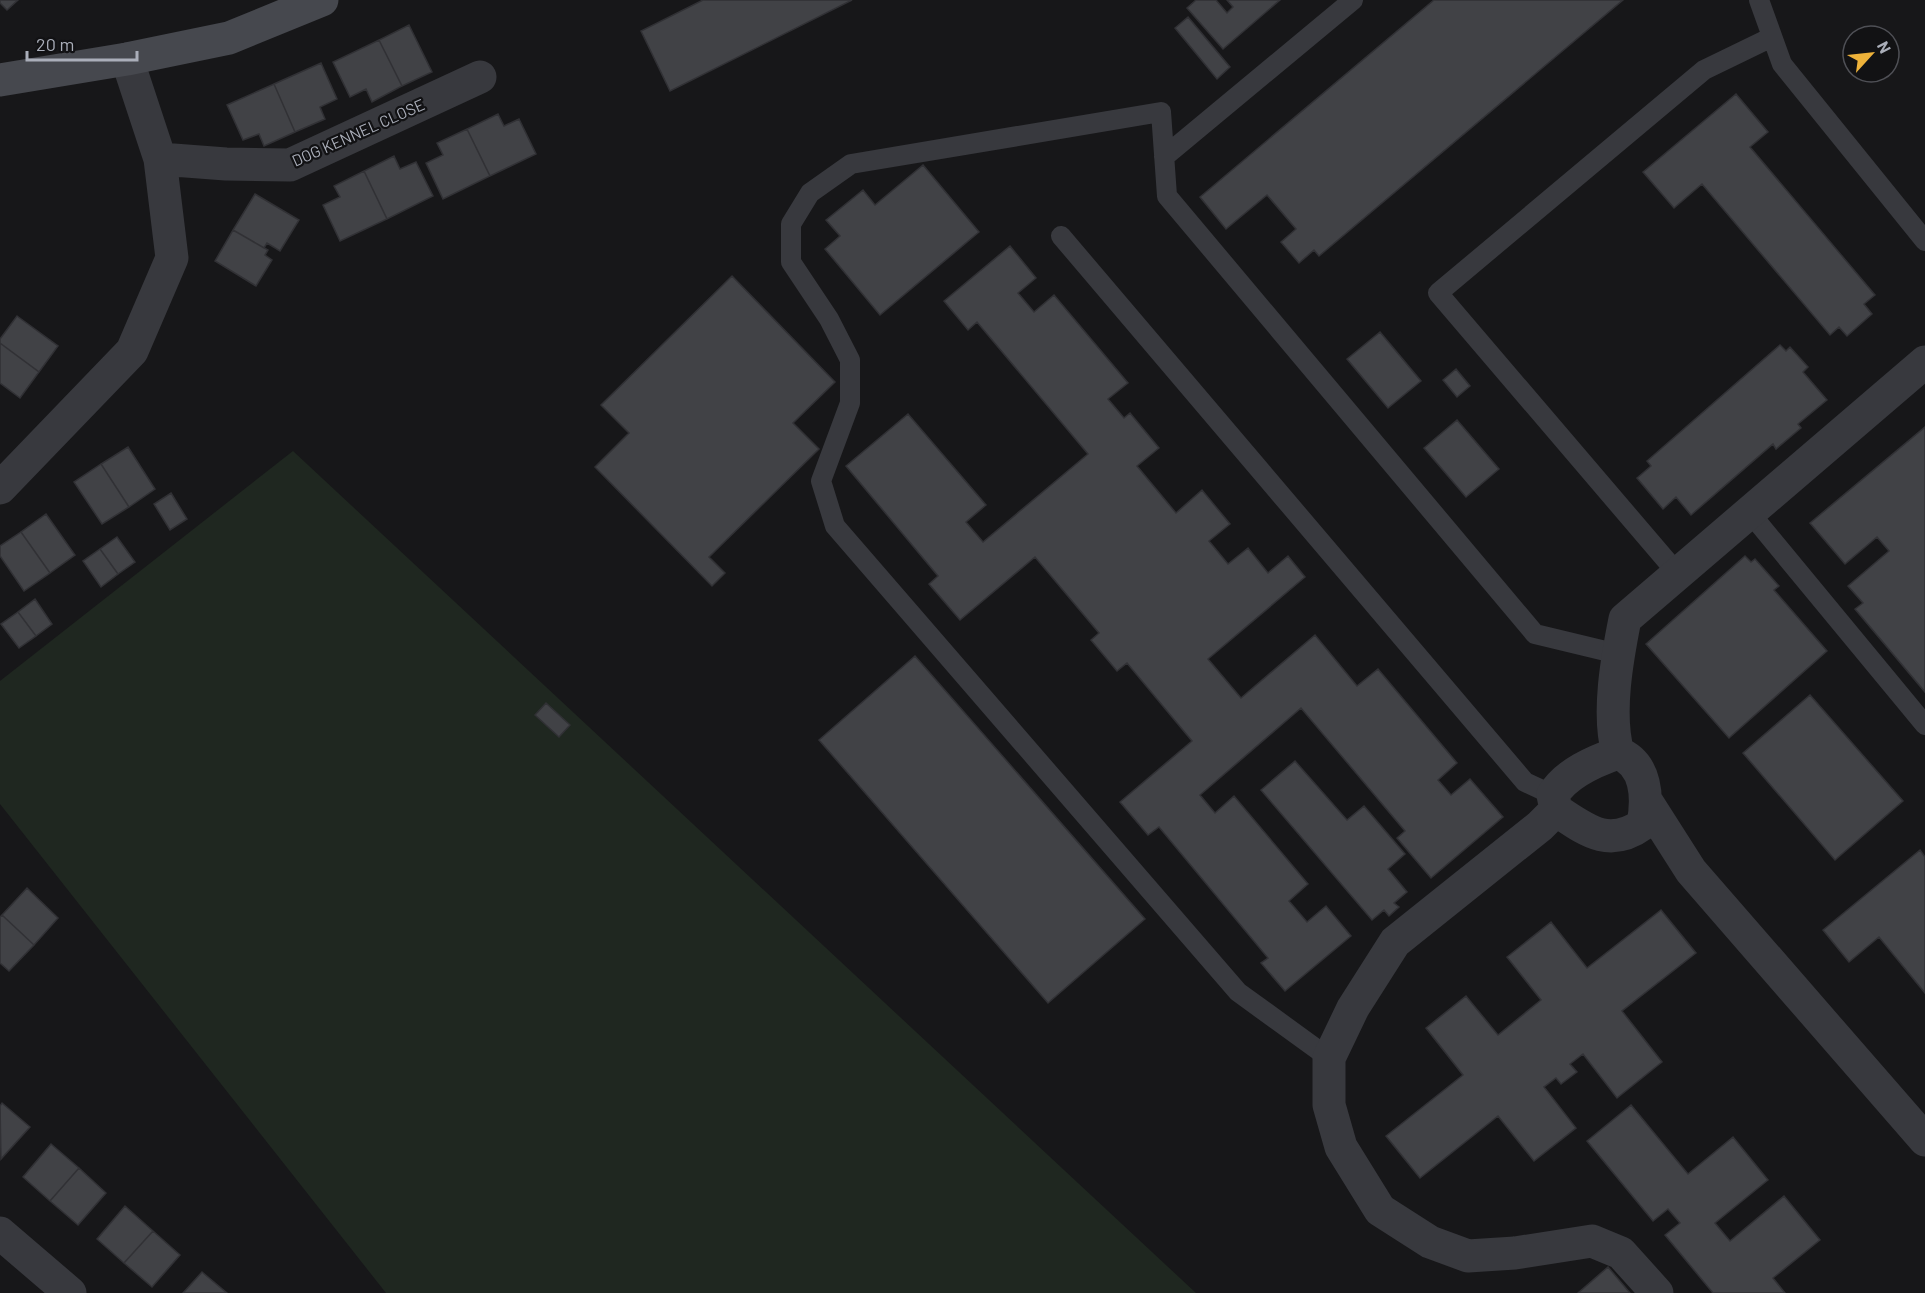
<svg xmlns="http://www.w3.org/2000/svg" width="1925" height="1293" font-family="Barlow,sans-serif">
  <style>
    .green { fill: #1f2720 }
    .building { fill: #414246; stroke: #313135; stroke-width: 1.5 }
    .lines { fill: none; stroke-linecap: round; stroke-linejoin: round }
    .lane { stroke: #38393e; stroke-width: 20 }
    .street { stroke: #38393e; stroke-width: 33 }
    .secondary { stroke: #46484e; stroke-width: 33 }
    .labels { text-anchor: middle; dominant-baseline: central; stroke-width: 4.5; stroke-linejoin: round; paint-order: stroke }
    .street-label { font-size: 16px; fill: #aaaeb9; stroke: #121214 }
  </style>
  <rect width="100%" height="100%" fill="#171719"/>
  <path class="green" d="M293 451 1196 1293H386L0 804V681Z"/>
  <path class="building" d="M0 0H18L7 10 0 3Z
    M703 0H852L670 91 641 31Z
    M1196 0H1216L1227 13 1233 7 1227 0H1280L1223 49 1187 8Z
    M1434 0H1623L1319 256 1314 250 1299 263 1281 242 1296 229 1267 195 1226 229 1200 197Z
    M1188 17 1230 67 1217 79 1175 28Z
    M409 25 432 72 402 86 379 40Z
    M379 40 402 86 372 102 366 89 350 97 333 62Z
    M321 63 337 99 320 107 325 119 295 132 274 84Z
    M274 84 295 132 264 146 259 134 243 140 227 105Z
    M1736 94 1768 132 1750 147 1875 295 1864 304 1872 314 1847 336 1839 327 1830 335 1702 184 1674 208 1643 172Z
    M498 114 504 126 519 119 536 154 490 176 467 129Z
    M467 129 490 176 443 199 426 163 443 155 437 143Z
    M394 156 400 169 416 162 433 196 387 219 364 171Z
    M923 165 979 232 880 315 825 249 840 236 826 220 863 190 875 205Z
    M364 171 387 219 340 241 323 205 340 197 334 186Z
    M255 194 299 220 280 251 267 243 264 248 233 230Z
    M233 230 268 250 265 255 272 260 256 286 215 261Z
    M1010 246 1036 278 1018 293 1034 312 1054 295 1128 383 1108 399 1124 418 1130 413 1159 448 1137 466 1176 513 1202 490 1230 524 1209 541 1228 564 1248 548 1268 573 1288 556 1305 577 1208 659 1241 698 1315 635 1357 686 1378 669 1457 763 1438 780 1451 795 1470 779 1503 817 1431 878 1397 838 1405 831 1301 708 1200 795 1215 813 1234 796 1308 884 1289 901 1307 922 1326 906 1351 936 1285 991 1261 963 1268 958 1159 827 1148 835 1120 802 1192 741 1127 663 1117 671 1091 640 1099 633 1035 557 960 620 929 584 938 576 846 466 908 414 986 505 966 522 983 542 1088 454 977 322 968 330 944 301Z
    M732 276 835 382 793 423 819 449 709 557 725 573 712 586 595 467 629 433 601 405Z
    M17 316 58 346 39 372 0 343V339Z
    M1380 332 1421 381 1388 408 1347 359Z
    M0 343 39 372 20 398 0 383Z
    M1780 345 1786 351 1790 347 1808 367 1803 372 1827 400 1798 424 1801 428 1776 449 1773 444 1691 515 1676 497 1663 509 1637 478 1651 466 1647 461Z
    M1456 369 1470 386 1457 397 1443 380Z
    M1457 420 1499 469 1466 497 1424 448Z
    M1925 427V692L1855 609 1863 603 1848 586 1889 551 1877 537 1845 564 1810 523Z
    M128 447 155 489 129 507 101 464Z
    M101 464 129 507 102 524 74 482Z
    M171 493 187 519 170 530 154 504Z
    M46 514 75 555 50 573 21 532Z
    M21 532 50 573 24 591 0 556V546Z
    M117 537 135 562 118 574 100 549Z
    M100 549 118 574 101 587 83 561Z
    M1745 556 1751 562 1755 559 1779 586 1774 590 1827 651 1729 738 1646 644Z
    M35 599 52 624 36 636 18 612Z
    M18 612 36 636 19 648 1 624Z
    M915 656 1145 919 1048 1003 819 740Z
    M1810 695 1903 801 1835 860 1743 753Z
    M546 703 570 725 559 737 535 715Z
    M1295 761 1347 820 1364 806 1405 854 1388 869 1407 892 1394 903 1399 907 1389 916 1384 910 1372 920 1261 790Z
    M1920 850 1925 857V993L1879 937 1849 962 1823 930Z
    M27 888 58 918 34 945 2 915Z
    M1661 910 1696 953 1622 1011 1662 1062 1617 1098 1583 1054 1570 1064 1577 1072 1561 1084 1556 1078 1544 1087 1576 1128 1534 1161 1498 1116 1420 1178 1386 1136 1463 1075 1426 1028 1466 996 1498 1035 1541 1000 1507 957 1551 922 1587 968Z
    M2 915 34 945 9 971 0 963V917Z
    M2 1103 30 1127 1 1159 0 1106Z
    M1631 1105 1688 1174 1733 1137 1768 1180 1715 1223 1730 1241 1784 1196 1820 1240 1773 1278 1785 1293H1713L1665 1235 1680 1223 1668 1209 1653 1221 1587 1141Z
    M51 1144 79 1168 50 1201 23 1177Z
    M79 1168 106 1193 78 1225 50 1201Z
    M125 1206 153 1231 124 1263 97 1239Z
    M153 1231 180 1255 152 1287 124 1263Z
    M1608 1267 1630 1293H1578Z
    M202 1272 227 1293H183Z"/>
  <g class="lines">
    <path class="lane" d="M1759 0 1782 64 1925 241
      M1164 157 1353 0
      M1061 236 1525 782 1553 795
      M1750 513 1925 725
      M1678 574 1438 293 1704 70 1772 37
      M1329 1058 1238 992 835 526 821 481 850 403V360L829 319 791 262V224L810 193 851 164 1161 112 1167 196 1535 634 1618 654"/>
    <path class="street" d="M160 159 226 164 290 165 480 77
      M0 488 132 351 172 258 160 159 127 59
      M1618 753C1607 714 1617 659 1625 619L1925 362
      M1618 753C1647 764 1648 798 1643 824 1609 849 1586 830 1556 810L1553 795C1566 773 1595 761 1618 753Z
      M1647 802 1691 871 1925 1140
      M1556 810 1540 826 1395 942 1353 1008 1329 1058V1105L1341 1147 1380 1210 1430 1242 1468 1256 1515 1253 1592 1241 1621 1253 1657 1293
      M0 1233 70 1293"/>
    <path class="secondary" d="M0 80 127 59 229 38 322 0"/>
  </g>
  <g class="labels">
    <g class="street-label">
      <text transform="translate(358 132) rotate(-24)">DOG KENNEL CLOSE</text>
    </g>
  </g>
  <g transform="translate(1871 54) rotate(63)"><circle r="28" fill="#121214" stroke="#4f5056" stroke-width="1.5"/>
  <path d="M0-4.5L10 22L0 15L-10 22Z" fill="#eeb23a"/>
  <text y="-9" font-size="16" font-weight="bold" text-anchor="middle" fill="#aaaeb9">N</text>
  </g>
  <path d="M27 51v9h110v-9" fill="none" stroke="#aaaeb9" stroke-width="3"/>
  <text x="36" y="51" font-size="18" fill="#aaaeb9" stroke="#121214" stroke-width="4.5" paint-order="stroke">20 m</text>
</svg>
